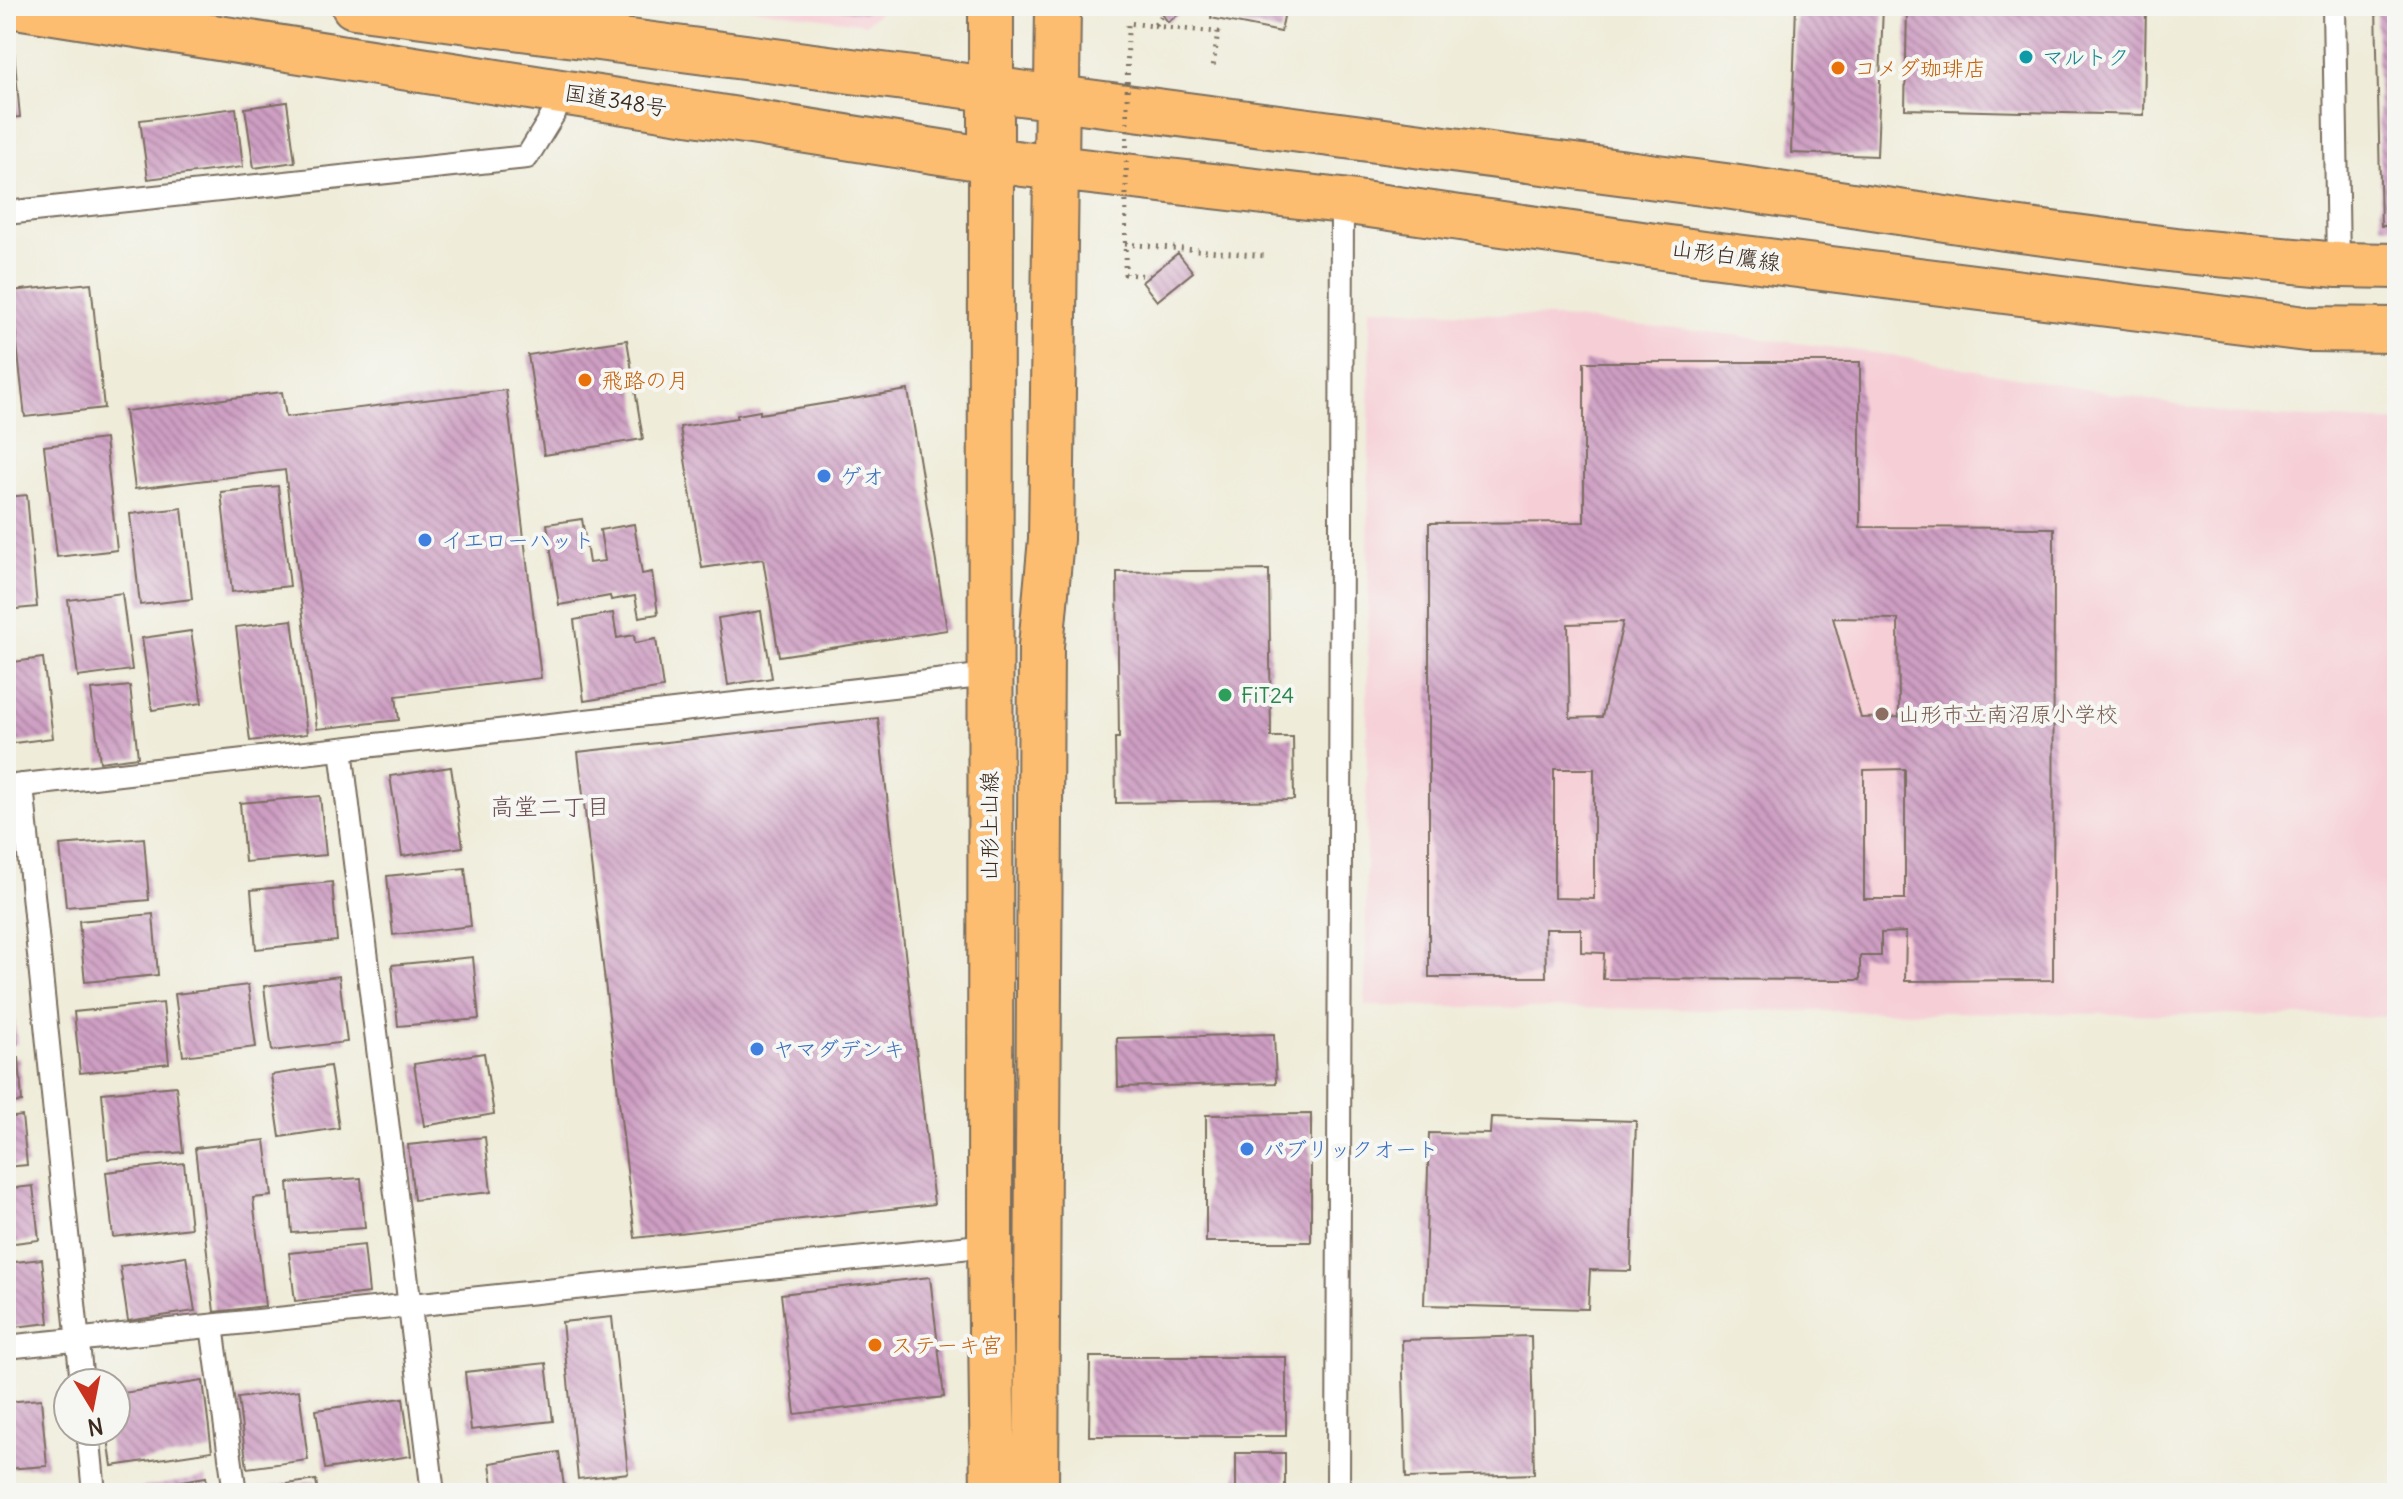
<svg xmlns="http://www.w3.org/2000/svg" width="2403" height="1499" font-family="Delius,'Klee One',sans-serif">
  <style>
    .built { fill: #f6cfd6 }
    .building { fill: url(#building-back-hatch); fill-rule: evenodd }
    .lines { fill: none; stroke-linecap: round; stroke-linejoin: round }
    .service-casing { stroke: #7a6e5f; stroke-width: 26 }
    .primary-casing { stroke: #7a6e5f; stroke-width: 48 }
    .trunk-casing { stroke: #7a6e5f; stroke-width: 48 }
    .path { stroke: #7a6e5f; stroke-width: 5; stroke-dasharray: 2 6; stroke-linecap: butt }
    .service { stroke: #fff; stroke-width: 22 }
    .primary { stroke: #fcbd6f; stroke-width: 44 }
    .trunk { stroke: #fcbd6f; stroke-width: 44 }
    .path-bridge { stroke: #7a6e5f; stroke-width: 5; stroke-dasharray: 2 6; stroke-linecap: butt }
    .culture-dot { fill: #0f9aa8; stroke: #f6f6f2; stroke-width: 3 }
    .food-dot { fill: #e8710a; stroke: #f6f6f2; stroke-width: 3 }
    .shop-dot { fill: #3f7fe0; stroke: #f6f6f2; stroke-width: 3 }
    .leisure-dot { fill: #2e9e5b; stroke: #f6f6f2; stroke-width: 3 }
    .education-dot { fill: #8d6e63; stroke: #f6f6f2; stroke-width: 3 }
    .labels { text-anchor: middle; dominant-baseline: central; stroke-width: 8; stroke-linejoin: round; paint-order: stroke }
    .culture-label { font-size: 22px; fill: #0d838f; stroke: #f6f6f2; text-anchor: start }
    .food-label { font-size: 22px; fill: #c56008; stroke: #f6f6f2; text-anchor: start }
    .street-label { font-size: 22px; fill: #3b2a1e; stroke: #f6f6f2 }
    .shop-label { font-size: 22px; fill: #366cbe; stroke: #f6f6f2; text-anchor: start }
    .leisure-label { font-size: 22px; fill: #27864d; stroke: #f6f6f2; text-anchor: start }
    .education-label { font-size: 22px; fill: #785e54; stroke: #f6f6f2; text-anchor: start }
    .neighbourhood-label { font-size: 24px; fill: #6e5358; stroke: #f6f6f2 }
  </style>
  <defs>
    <pattern id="building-back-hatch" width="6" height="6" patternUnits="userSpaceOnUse" patternTransform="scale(2)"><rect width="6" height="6" fill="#ce9ec3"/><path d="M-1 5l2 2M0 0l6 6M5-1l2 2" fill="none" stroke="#a8819e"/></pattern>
  </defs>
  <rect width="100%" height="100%" fill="#f6f6f2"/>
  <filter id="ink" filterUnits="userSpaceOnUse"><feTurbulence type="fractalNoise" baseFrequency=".0125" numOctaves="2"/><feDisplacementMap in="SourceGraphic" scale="16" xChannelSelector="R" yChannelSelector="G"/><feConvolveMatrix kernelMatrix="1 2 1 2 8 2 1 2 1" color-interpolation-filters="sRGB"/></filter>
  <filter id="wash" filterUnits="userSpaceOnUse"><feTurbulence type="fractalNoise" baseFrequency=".006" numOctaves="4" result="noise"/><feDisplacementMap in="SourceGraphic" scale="32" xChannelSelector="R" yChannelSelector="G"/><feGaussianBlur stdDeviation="1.8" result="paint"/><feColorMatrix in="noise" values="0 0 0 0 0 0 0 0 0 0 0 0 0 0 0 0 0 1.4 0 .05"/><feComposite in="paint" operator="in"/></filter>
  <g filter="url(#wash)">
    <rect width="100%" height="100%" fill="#efecd9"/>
    <path class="built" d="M736 6H887L865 24Z
      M1370 308 1551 317 1710 332 1883 354 2229 414 2397 422V1017L1365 1006Z"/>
    <g id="blocks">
      <path class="building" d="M826 6H873L864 13 826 8Z
        M1156 6H1190L1168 22Z
        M1213 6H1286L1281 32 1211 18Z
        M1796 6H1883L1877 156 1791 153Z
        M1907 6H2146L2144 115 1905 109Z
        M2376 6H2397V226H2381Z
        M14 51 20 117 6 118V52Z
        M287 102 295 162 254 168 245 108Z
        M236 108 243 167 148 179 140 120Z
        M6 133H10L16 193 6 194Z
        M1178 253 1193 272 1157 301 1142 282Z
        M91 283 104 408 25 417 11 291Z
        M627 340 643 439 544 455 528 355Z
        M1584 362H1860V527L2054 528 2053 980 1905 981 1906 932 1881 933V956H1860V980L1603 979 1604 953 1581 952V929H1545L1546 977H1429V523L1584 522ZM1833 618 1898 619 1899 717 1861 718ZM1623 622 1602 717 1570 718 1568 624ZM1554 769H1594V899L1554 898ZM1905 769V899H1864V770Z
        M506 390 541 678 396 696 399 720 317 729 285 470 135 489 125 411 282 392 286 417Z
        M908 390 947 630 779 656 763 559 702 568 680 427 737 418V415L760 411V414Z
        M6 422H8L12 465H6Z
        M105 439 117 550 57 557 44 446Z
        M278 486 290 586 232 592 221 492Z
        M27 495 37 607 6 610V497Z
        M182 508 192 599 140 605 130 514Z
        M582 519 589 563 605 561 600 530 634 524 642 574 652 572 658 614 639 617 635 596 611 600 610 596 559 605 547 524Z
        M1269 570 1271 737H1293L1294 800 1116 803 1115 738H1119L1117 572Z
        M122 593 132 670 78 677 68 600Z
        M761 611 772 678 728 685 718 618Z
        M613 613 617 638 634 635 635 643 656 639 663 688 584 701 574 620Z
        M292 620 307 734 250 741 236 627Z
        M191 631 202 703 152 710 142 638Z
        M43 658 53 738 6 744V663Z
        M130 686 138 757 100 762 91 690Z
        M878 718 934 1204 635 1238 578 752Z
        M451 767 463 847 402 856 390 776Z
        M320 796 326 855 245 862 240 803Z
        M144 838 149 900 66 907 60 845Z
        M465 868 471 926 393 935 387 876Z
        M332 882 337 941 256 949 251 890Z
        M153 914 158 975 85 982 79 921Z
        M473 957 479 1019 398 1026 392 965Z
        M339 976 347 1042 272 1051 264 986Z
        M248 985 256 1047 183 1056 175 994Z
        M12 994 17 1044 6 1046V995Z
        M163 1003 169 1063 80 1073 74 1012Z
        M1274 1034 1276 1083 1118 1087 1117 1038Z
        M484 1053 494 1114 424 1126 414 1064Z
        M19 1057 22 1102 6 1103V1058Z
        M330 1066 339 1128 280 1137 271 1075Z
        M176 1086 183 1152 108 1159 102 1093Z
        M1311 1114V1242H1206V1115Z
        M22 1116 27 1165 6 1167V1118Z
        M1491 1117 1636 1121 1631 1271 1590 1270 1588 1309 1424 1305 1429 1133 1490 1134Z
        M485 1137 491 1192 414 1200 408 1145Z
        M265 1140 272 1196 253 1198 265 1306 214 1312 195 1148Z
        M184 1163 191 1228 113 1237 106 1172Z
        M361 1178 365 1228 292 1233 288 1183Z
        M33 1186 39 1240 6 1244V1189Z
        M364 1245 369 1293 295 1301 289 1253Z
        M186 1256 195 1311 128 1321 120 1266Z
        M42 1259 49 1323 6 1328V1263Z
        M930 1277 944 1397 795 1414 781 1294Z
        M612 1317 628 1473 578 1479 562 1322Z
        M1531 1336 1534 1474 1406 1478 1402 1340Z
        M1090 1357H1286V1436H1089Z
        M546 1363 553 1421 471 1430 465 1372Z
        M203 1381 212 1451 112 1466 107 1431H116V1394Z
        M299 1390 308 1460 247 1468 238 1398Z
        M403 1398 411 1456 325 1469 316 1410Z
        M41 1399 47 1466 6 1469V1402Z
        M559 1452 565 1493H494L490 1463Z
        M1236 1453H1285V1493H1236Z
        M206 1477 209 1493H133V1489Z
        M316 1480 318 1493H259L258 1488Z"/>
    </g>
  </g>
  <g filter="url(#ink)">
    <use href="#blocks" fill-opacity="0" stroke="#7a6e5f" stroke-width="2"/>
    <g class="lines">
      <g class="service-casing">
        <path id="service" d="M2334 6 2338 265
          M6 213 527 157 567 92
          M341 749 433 1493
          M22 785 82 1383
          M6 787 989 675
          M212 1326 235 1493
          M6 1347 990 1245
          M88 1431 94 1493
          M1338 1493 1342 201"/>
      </g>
      <g class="primary-casing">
        <path id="primary" d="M1058 98 1725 186 2005 228 2184 251 2338 265 2397 266
          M991 160 990 1245 993 1493
          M1036 1493 1041 646 1051 539 1056 168 1342 201 1704 253 2306 329 2397 330"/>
      </g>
      <g class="trunk-casing">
        <path id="trunk" d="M16 6 991 160 1056 168 1058 6
          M354 6 1058 98
          M991 160V6"/>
      </g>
      <path class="path" d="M1154 26 1218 32 1213 67
        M1125 244 1266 256"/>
      <use href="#service" class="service"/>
      <use href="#primary" class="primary"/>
      <use href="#trunk" class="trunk"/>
      <path class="path-bridge" d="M1150 276 1125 274 1128 23 1154 26 1162 15"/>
    </g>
  </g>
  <circle class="culture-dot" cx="2026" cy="57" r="8"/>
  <g class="food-dot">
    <circle cx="1838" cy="68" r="8"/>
    <circle cx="585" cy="380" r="8"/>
    <circle cx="875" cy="1345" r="8"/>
  </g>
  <g class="shop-dot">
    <circle cx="824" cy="476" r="8"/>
    <circle cx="425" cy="540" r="8"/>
    <circle cx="757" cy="1049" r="8"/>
    <circle cx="1247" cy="1149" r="8"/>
  </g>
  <circle class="leisure-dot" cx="1225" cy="695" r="8"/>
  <circle class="education-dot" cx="1882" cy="714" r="8"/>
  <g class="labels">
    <g class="culture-label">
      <text x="2042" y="57">マルトク</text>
    </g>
    <g class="food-label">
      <text x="1854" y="68">コメダ珈琲店</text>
      <text x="601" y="380">飛路の月</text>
      <text x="891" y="1345">ステーキ宮</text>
    </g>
    <g class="street-label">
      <text transform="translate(616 100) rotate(9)">国道348号</text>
      <text transform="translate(1726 255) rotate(8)">山形白鷹線</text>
      <text transform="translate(989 826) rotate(-90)">山形上山線</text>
    </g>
    <g class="shop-label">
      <text x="840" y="476">ゲオ</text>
      <text x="441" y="540">イエローハット</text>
      <text x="773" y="1049">ヤマダデンキ</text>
      <text x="1263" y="1149">パブリックオート</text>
    </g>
    <g class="leisure-label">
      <text x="1241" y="695">FiT24</text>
    </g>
    <g class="education-label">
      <text x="1898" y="714">山形市立南沼原小学校</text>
    </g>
    <g class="neighbourhood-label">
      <text x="550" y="806">高堂二丁目</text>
    </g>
  </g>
  <rect width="2403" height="1499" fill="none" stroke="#f6f6f2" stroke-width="32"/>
  <g transform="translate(92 1407) rotate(170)"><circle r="38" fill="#f6f6f2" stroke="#aba49d" stroke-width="2"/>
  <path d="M0-6L14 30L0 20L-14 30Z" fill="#c8321e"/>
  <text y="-12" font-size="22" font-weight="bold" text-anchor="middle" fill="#3b2a1e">N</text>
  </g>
</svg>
